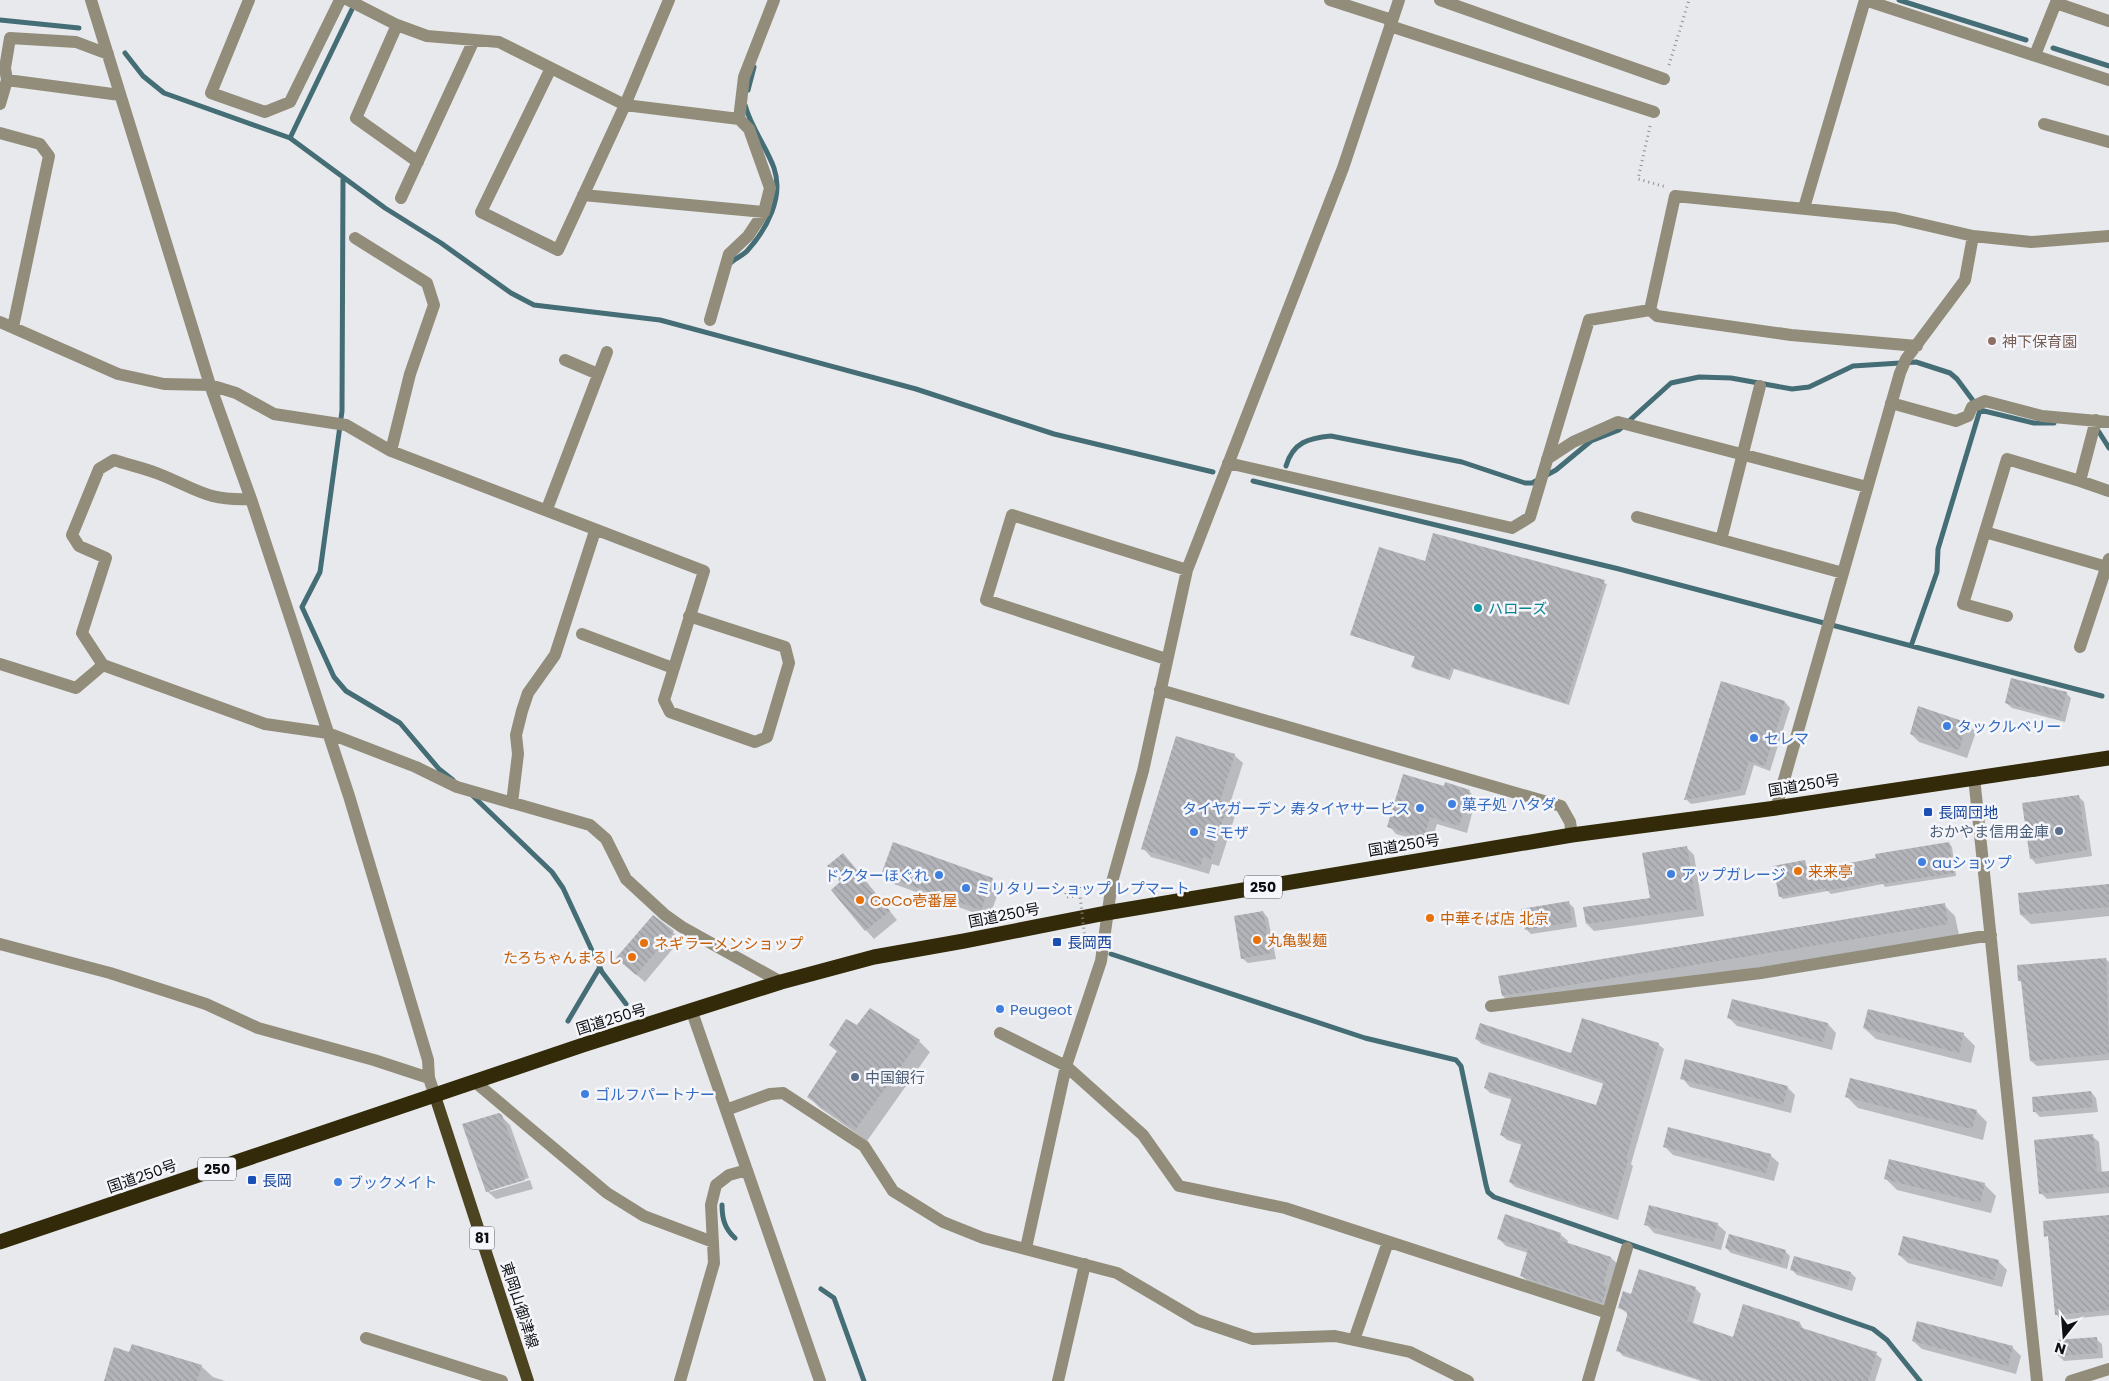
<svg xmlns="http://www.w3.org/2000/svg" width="2109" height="1381" font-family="Poppins,'Noto Sans JP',sans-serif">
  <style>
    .shadow { fill: #0003 }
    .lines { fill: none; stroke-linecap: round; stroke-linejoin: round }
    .stream { stroke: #446d75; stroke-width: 5 }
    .building { fill: url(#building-back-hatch) }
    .path { stroke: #8f8f92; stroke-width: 3; stroke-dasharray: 1 4; stroke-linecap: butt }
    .minor { stroke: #928d7a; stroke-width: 12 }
    .major { stroke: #4c4320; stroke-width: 12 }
    .highway { stroke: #322a08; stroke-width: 15 }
    .path-bridge { stroke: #8f8f92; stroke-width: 3; stroke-dasharray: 1 4; stroke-linecap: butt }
    .education-dot { fill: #8d6e63; stroke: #f5f6fb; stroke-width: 2 }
    .culture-dot { fill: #0f9aa8; stroke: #f5f6fb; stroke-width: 2 }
    .shop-dot { fill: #3f7fe0; stroke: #f5f6fb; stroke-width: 2 }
    .transit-dot { fill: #1a4fb4; stroke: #f5f6fb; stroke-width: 2 }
    .service-dot { fill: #5c6f8a; stroke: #f5f6fb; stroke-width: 2 }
    .food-dot { fill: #e8710a; stroke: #f5f6fb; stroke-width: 2 }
    .labels { text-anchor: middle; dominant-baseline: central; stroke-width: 5; stroke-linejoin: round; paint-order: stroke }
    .shield { fill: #f5f6fb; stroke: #545457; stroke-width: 1 }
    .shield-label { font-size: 14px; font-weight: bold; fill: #0f0f11 }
    .education-label { font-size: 15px; fill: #785e54; stroke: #f5f6fb; text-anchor: start }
    .culture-label { font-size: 15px; fill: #0d838f; stroke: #f5f6fb; text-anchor: start }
    .shop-label { font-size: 15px; fill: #366cbe; stroke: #f5f6fb; text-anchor: start }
    .street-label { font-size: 15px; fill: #0f0f11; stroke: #f5f6fb }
    .transit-label { font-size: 15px; fill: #164399; stroke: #f5f6fb; text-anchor: start }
    .service-label { font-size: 15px; fill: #4e5e75; stroke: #f5f6fb; text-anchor: end }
    .food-label { font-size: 15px; fill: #c56008; stroke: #f5f6fb; text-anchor: start }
  </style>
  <defs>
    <pattern id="building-back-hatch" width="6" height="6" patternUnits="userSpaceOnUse" patternTransform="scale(1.25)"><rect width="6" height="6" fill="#b3b4b9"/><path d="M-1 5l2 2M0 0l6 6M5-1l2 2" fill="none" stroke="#999a9e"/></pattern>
  </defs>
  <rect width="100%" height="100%" fill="#e8e9ed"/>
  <path class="shadow" d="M1434 535 1607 584 1569 705 1454 669 1450 680 1415 669 1413 667 1416 657 1351 635 1426 562Z
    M2066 693 2071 698 2065 722 2012 708 2006 703Z
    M1785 702 1790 708 1770 771 1754 765 1745 795 1691 804 1686 799Z
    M1967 724 1976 732 1967 758 1919 742 1911 734Z
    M1234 755 1243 763 1229 807 1236 813 1219 866 1212 864 1209 874 1151 857 1143 848Z
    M1444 788 1469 791 1476 798 1467 833 1437 824 1431 844 1396 834 1389 826Z
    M2079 797 2084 802 2092 856 2036 864 2031 858Z
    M1949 843 1952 847 1956 876 1885 887 1883 884 1831 894 1828 891 1783 899 1780 896 1805 862 1809 872Z
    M1686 847 1694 855 1704 916 1594 931 1587 924 1651 899Z
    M851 863 897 920 874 939 866 930Z
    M883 874 992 879 1000 888 989 918 891 883Z
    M2109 886V916L2031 924 2021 915Z
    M1568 902 1574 908 1577 927 1531 934 1526 929Z
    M1944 905 1955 916 1959 935 1514 1007 1503 996Z
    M1263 912 1268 918 1276 959 1248 963 1242 958Z
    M672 931 680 940 645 982 626 966Z
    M2106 959 2109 962V1060L2037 1066 2031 1061 2023 984 2019 980Z
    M1729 1018 1828 1024 1836 1033 1832 1050 1737 1026Z
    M858 1027 919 1041 930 1052 867 1141 820 1108 809 1097 838 1052 831 1045Z
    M1864 1028 1963 1034 1975 1046 1971 1063 1876 1039Z
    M1476 1039 1572 1055 1658 1044 1664 1049 1631 1164 1633 1166 1618 1220 1515 1187 1510 1182 1522 1145 1507 1140 1501 1135 1513 1100 1490 1093 1485 1088 1597 1106 1604 1084 1482 1044Z
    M1682 1078 1787 1087 1795 1095 1791 1113 1690 1087Z
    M2091 1092 2096 1098 2098 1112 2040 1117 2035 1112 2033 1098Z
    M1846 1096 1976 1111 1987 1122 1983 1140 1858 1108Z
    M499 1114 510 1125 529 1178 490 1189V1192L530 1180 533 1189 496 1199 487 1191Z
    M2092 1136 2099 1142 2102 1173 2109 1172V1193L2047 1199 2041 1193Z
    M1665 1147 1770 1155 1779 1163 1774 1181 1673 1155Z
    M1885 1178 1984 1184 1996 1196 1991 1213 1897 1190Z
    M2109 1216V1315L2061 1320 2056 1314 2050 1239 2046 1234Z
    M1646 1224H1717L1726 1232 1721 1250 1654 1233Z
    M1560 1234 1568 1241 1567 1244 1611 1258 1619 1265 1610 1310 1529 1283 1521 1275 1528 1253 1506 1246 1499 1239Z
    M1726 1248 1785 1251 1790 1256 1787 1269 1731 1253Z
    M1899 1255 1998 1261 2007 1270 2002 1287 1908 1263Z
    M1640 1270 1696 1289 1701 1294 1693 1323 1734 1339 1800 1323 1804 1330 1876 1354 1882 1359 1875 1381H1701L1623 1356 1618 1350 1628 1314 1619 1307 1632 1296Z
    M1792 1270 1851 1273 1856 1278 1852 1291 1797 1275Z
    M2096 1339 2102 1344 2103 1358 2064 1361 2059 1356Z
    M1913 1341 2012 1347 2021 1356 2016 1374 1922 1349Z
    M130 1353 201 1366 213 1377 225 1381H105Z"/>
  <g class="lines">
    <path class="stream" d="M1899 0 2026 40
      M0 20 79 28
      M2053 48 2109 66
      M125 53 143 76 164 93 290 138 385 208 441 243 511 293 534 305 660 320 916 389 1054 434 1213 472
      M748 90 754 67
      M290 138 355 3
      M343 179 342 411 320 572 302 607 334 677 346 691 400 723 439 769 453 780
      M729 264C734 259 742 256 747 251 767 229 784 197 774 168 766 146 751 128 745 105
      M2099 432 2109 448
      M1286 466C1293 442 1309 438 1331 436L1462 462 1525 483H1532L1556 470 1591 441 1619 430 1671 383 1699 377 1731 378 1792 389 1809 387 1853 366 1916 362 1950 373 1957 379 1980 410 2034 423H2054
      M1253 481 1619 569 2102 696
      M1911 646 1937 572 1938 549 1980 410
      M473 796 552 872 563 888 602 972 626 1004
      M1111 954 1365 1038 1456 1060 1461 1066 1486 1185 1488 1192 1494 1197 1873 1329 1887 1340 1920 1381
      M568 1021 600 967
      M722 1205C722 1219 725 1229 735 1238
      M821 1289 834 1298 864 1381"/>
  </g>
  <path class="building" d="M1433 533 1605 580 1566 703 1451 667 1448 678 1411 667 1415 656 1350 635 1379 547 1425 561Z
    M2011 678 2067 692 2060 717 2005 703Z
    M1721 681 1785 701 1765 766 1749 761 1740 790 1684 800Z
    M1918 706 1968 723 1959 750 1910 734Z
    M1176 736 1235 754 1220 801 1228 803 1211 859 1203 857 1200 867 1141 849Z
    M1403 774 1444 786 1445 782 1470 790 1459 826 1430 817 1424 838 1387 827Z
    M2079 795 2087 850 2030 859 2022 803Z
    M893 842 993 878 981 910 881 875Z
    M1949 842 1954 873 1881 884 1880 881 1826 891V888L1779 897 1773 866 1805 860 1807 871 1876 858 1875 854Z
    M1687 846 1697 909 1586 924 1583 907 1650 898 1642 853Z
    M843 853 890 911 865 931 831 890 840 882 827 866Z
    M2109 884V907L2020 915 2018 893Z
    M1569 901 1572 922 1525 930 1521 909Z
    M1945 903 1948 924 1502 996 1498 976Z
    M1263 911 1271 953 1241 959 1234 916Z
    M653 915 674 931 636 975 616 958Z
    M2106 958 2109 1054 2030 1061 2021 981H2018L2017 965Z
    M1732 999 1828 1023 1823 1042 1727 1018Z
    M870 1008 920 1040 855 1130 807 1097 837 1051 829 1045 846 1019 857 1025Z
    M1868 1009 1964 1033 1959 1053 1863 1028Z
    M1582 1018 1659 1043 1626 1159 1628 1160 1612 1215 1509 1182 1522 1142 1500 1135 1512 1097 1484 1088 1489 1072 1596 1105 1604 1081 1475 1039 1480 1023 1571 1053Z
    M1685 1059 1788 1086 1783 1105 1680 1079Z
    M1850 1078 1977 1110 1972 1129 1845 1097Z
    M2091 1091 2093 1107 2033 1112 2032 1097Z
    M499 1113 502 1115 525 1180 486 1192 462 1124Z
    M1668 1127 1771 1154 1766 1173 1663 1147Z
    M2093 1134 2097 1172 2109 1171V1187L2039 1194 2034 1140Z
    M1889 1159 1985 1183 1980 1203 1884 1179Z
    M1649 1205 1718 1223 1713 1242 1644 1225Z
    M1505 1214 1561 1233 1559 1240 1611 1257 1603 1285 1607 1286 1602 1303 1520 1276 1528 1249 1497 1239Z
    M2109 1215V1310L2055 1315 2048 1236 2044 1237 2043 1221Z
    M1729 1234 1786 1250 1781 1264 1725 1248Z
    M1903 1236 1999 1260 1994 1280 1898 1255Z
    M1794 1256 1851 1272 1847 1286 1790 1270Z
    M1639 1269 1696 1287 1687 1321 1733 1337 1743 1304 1800 1322 1799 1327 1877 1352 1868 1381H1705L1616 1351 1627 1316V1311L1618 1308 1623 1291 1631 1294Z
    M1917 1321 2013 1346 2008 1366 1912 1341Z
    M2097 1337 2098 1353 2058 1356 2056 1340Z
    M132 1344 202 1365 197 1381H104L114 1347 129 1352Z"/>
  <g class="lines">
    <path class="path" d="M1669 65 1689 0
      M1650 126 1638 179 1666 187
      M1078 896 1066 897V890L1081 889V883
      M1085 940 1086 950"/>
    <path class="minor" d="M91 0 210 385 251 499 349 796 428 1060 429 1078 435 1096
      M249 0 211 93 265 112 290 102 340 0
      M348 0 397 25 427 36 499 42 625 105 739 119
      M1330 0 1392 20
      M1440 0 1664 79
      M1865 0 2109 80
      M2056 3 2109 21
      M397 25 356 118 418 162
      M1390 26 1654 112
      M2035 55 2057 0
      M551 68 481 212 558 250 625 105 669 0
      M7 80 5 68 10 38 76 42 108 54
      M0 104 7 80 120 95
      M2044 124 2109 142
      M0 133 40 144 49 156 13 327
      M583 195 764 212 770 188 749 129 739 119 744 77 774 0
      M401 198 474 40
      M1804 208 1865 0
      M355 238 427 283 434 305 410 374 391 451
      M1650 310 1657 316 1791 335 1917 346
      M710 320 729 254 748 236 764 212
      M0 322 118 374 164 384 210 385 236 393 274 414 346 425 391 451 704 571 664 700 670 712 755 742 767 737 789 663 785 647 689 616
      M565 360 598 374
      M1891 403 1956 421 1968 416 1972 407 1985 401 2042 416 2109 422
      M2096 420 2080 481 2109 491
      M1547 459 1573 442 1618 422 1867 487
      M1228 463 1512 528 1530 517 1589 320 1650 310 1675 196 1895 218 1973 236 2031 242 2109 236
      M547 509 607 352
      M1637 517 1843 573
      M1985 532 2107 567
      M1721 540 1760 386
      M2007 616 1963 604 2007 459 2080 481
      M582 634 673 668
      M2080 647 2109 559
      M1166 659 986 600 1012 515 1187 570
      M0 664 76 688 103 665 265 724 328 733 416 767 457 787 590 825 606 839 626 879 665 915 682 927 781 982
      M103 665 82 633 106 558 79 546 72 535 99 469 114 460C129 465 144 468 159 474 197 489 206 501 251 499
      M1160 690 1561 806 1570 822 1572 835
      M1974 777 2037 1381
      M512 803 518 754 516 735 522 711 528 693 555 655 595 531
      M1776 808 1900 373 1906 359 1965 280 1973 236
      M0 944 110 973 206 1004 258 1028 374 1060 429 1078
      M1491 1006 1761 973 1991 935
      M692 1012 820 1381
      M1000 1033 1066 1066 1143 1135 1179 1186 1285 1208 1608 1313
      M475 1082 607 1193 644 1216 713 1242
      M726 1110 770 1094 783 1093 864 1146 893 1191 943 1222 983 1238 1117 1273 1197 1320 1253 1339 1335 1336 1410 1352 1468 1381
      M1026 1248 1066 1066 1101 961 1112 882 1143 771 1187 570 1343 168 1399 0
      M366 1338 502 1381
      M1354 1340 1388 1242
      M680 1381 714 1263 711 1205 716 1185 729 1175 747 1170
      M1058 1381 1085 1264
      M1588 1381 1627 1248
      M2071 1381 2109 1369"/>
    <path class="major" d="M435 1096 528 1381"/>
    <path class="highway" d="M0 1242 583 1045 781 982 874 957 964 941 1106 913 1572 835 1776 808 2109 758"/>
    <path class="path-bridge" d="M1078 896 1080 895 1085 940"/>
  </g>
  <circle class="education-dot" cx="1992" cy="341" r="5"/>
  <circle class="culture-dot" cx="1478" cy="608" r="5"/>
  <g class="shop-dot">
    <circle cx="1947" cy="726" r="5"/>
    <circle cx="1754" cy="738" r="5"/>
    <circle cx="1452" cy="804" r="5"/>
    <circle cx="1420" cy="808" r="5"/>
    <circle cx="1194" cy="832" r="5"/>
    <circle cx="1922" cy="862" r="5"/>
    <circle cx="1671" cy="874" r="5"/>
    <circle cx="939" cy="875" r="5"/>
    <circle cx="966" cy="888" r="5"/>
    <circle cx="1000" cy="1009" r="5"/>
    <circle cx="585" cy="1094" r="5"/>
    <circle cx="338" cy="1182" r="5"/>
  </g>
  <g class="transit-dot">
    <rect x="1923" y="807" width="10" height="10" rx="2.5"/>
    <rect x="1052" y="937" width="10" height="10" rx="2.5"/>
    <rect x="247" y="1175" width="10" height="10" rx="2.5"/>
  </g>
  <g class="service-dot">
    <circle cx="2059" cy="831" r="5"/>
    <circle cx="855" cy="1077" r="5"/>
  </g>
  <g class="food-dot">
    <circle cx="1798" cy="871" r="5"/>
    <circle cx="860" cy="900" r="5"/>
    <circle cx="1430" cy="918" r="5"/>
    <circle cx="1257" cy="940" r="5"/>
    <circle cx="644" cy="943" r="5"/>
    <circle cx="632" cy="957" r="5"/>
  </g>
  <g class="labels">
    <g class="shield">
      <rect x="1244" y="875.5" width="38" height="23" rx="4"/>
      <rect x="198" y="1157.5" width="38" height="23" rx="4"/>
      <rect x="469.5" y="1226.5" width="25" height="23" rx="4"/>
    </g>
    <g class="shield-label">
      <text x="1263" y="887">250</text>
      <text x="217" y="1169">250</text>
      <text x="482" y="1238">81</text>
    </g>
    <g class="education-label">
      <text x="2002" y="341">神下保育園</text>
    </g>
    <g class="culture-label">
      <text x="1488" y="608">ハローズ</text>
    </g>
    <g class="shop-label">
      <text x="1957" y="726">タックルベリー</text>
      <text x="1764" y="738">セレマ</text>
      <text x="1462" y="804">菓子処 ハタダ</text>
      <text x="1410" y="808" text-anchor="end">タイヤガーデン 寿タイヤサービス</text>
      <text x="1204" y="832">ミモザ</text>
      <text x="1932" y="862">auショップ</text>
      <text x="1681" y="874">アップガレージ</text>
      <text x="929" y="875" text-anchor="end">ドクターほぐれ</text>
      <text x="976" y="888">ミリタリーショップ レプマート</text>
      <text x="1010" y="1009">Peugeot</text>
      <text x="595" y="1094">ゴルフパートナー</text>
      <text x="348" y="1182">ブックメイト</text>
    </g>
    <g class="street-label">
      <text transform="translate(1804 785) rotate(-9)">国道250号</text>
      <text transform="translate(1404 845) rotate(-9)">国道250号</text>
      <text transform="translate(1004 915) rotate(-11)">国道250号</text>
      <text transform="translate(611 1019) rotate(-17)">国道250号</text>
      <text transform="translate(142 1176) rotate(-19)">国道250号</text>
      <text transform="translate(520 1305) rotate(72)">東岡山御津線</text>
    </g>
    <g class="transit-label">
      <text x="1938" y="812">長岡団地</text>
      <text x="1067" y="942">長岡西</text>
      <text x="262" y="1180">長岡</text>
    </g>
    <g class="service-label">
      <text x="2049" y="831">おかやま信用金庫</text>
      <text x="865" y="1077" text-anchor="start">中国銀行</text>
    </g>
    <g class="food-label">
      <text x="1808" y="871">来来亭</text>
      <text x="870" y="900">CoCo壱番屋</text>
      <text x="1440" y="918">中華そば店 北京</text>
      <text x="1267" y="940">丸亀製麺</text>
      <text x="654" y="943">ネギラーメンショップ</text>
      <text x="622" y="957" text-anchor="end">たろちゃんまるし</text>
    </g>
  </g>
  <g transform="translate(2064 1336) rotate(197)" stroke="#f5f6fb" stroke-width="4" paint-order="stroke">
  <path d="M0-4L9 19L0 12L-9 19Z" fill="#0f0f11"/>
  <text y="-8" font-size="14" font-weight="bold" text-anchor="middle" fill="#0f0f11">N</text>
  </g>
</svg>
